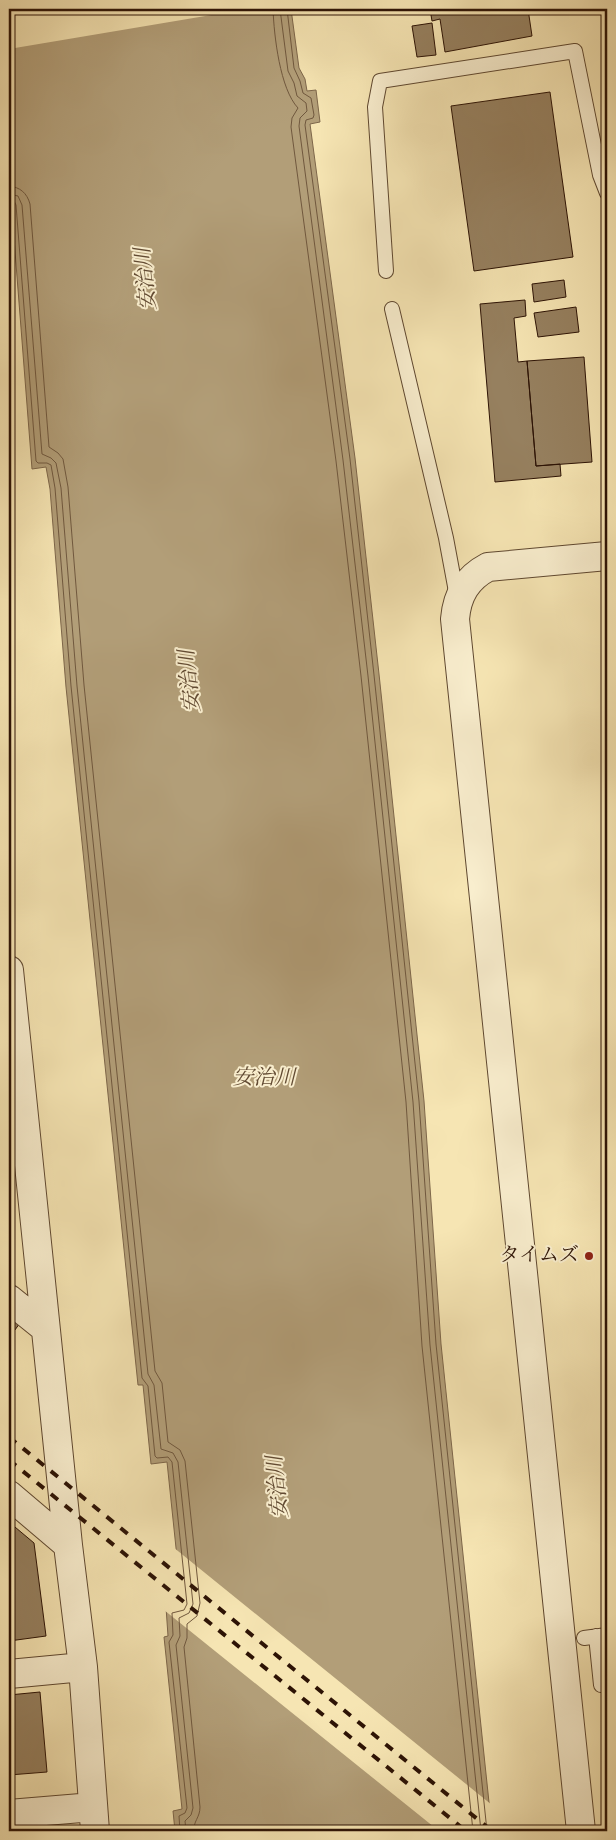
<svg xmlns="http://www.w3.org/2000/svg" width="616" height="1840" font-family="'Sorts Mill Goudy','Noto Serif JP',serif">
  <style>
    .water { fill: #b29e78; stroke: #7d664a }
    .pier { fill: #f6e5b3 }
    .lines { fill: none; stroke-linecap: round; stroke-linejoin: round }
    .shore { stroke: #70583e; stroke-width: 1 }
    .building { fill: #96805f; stroke: #2d1305 }
    .service-casing { stroke: #5f4830; stroke-width: 16 }
    .minor-casing { stroke: #5f4830; stroke-width: 30 }
    .tertiary-casing { stroke: #5f4830; stroke-width: 30 }
    .service { stroke: #f9eece; stroke-width: 14 }
    .minor { stroke: #f9eece; stroke-width: 28 }
    .tertiary { stroke: #f9eece; stroke-width: 28 }
    .rail { stroke: #2d1305; stroke-width: 4; stroke-dasharray: 9 9; stroke-linecap: butt }
    .poi-dot { fill: #8f2418; stroke: #f9eece; stroke-width: 2 }
    .labels { text-anchor: middle; dominant-baseline: central; stroke-width: 4; stroke-linejoin: round; paint-order: stroke }
    .poi-label { font-size: 20px; fill: #2d1305; stroke: #f9eece; text-anchor: end }
    .water-label { font-size: 21px; font-style: italic; fill: #624b33; stroke: #f9eece }
  </style>
  <rect width="100%" height="100%" fill="#f6e5b3"/>
  <filter id="stains"><feTurbulence type="fractalNoise" baseFrequency=".004" numOctaves="4"/><feColorMatrix values="0 0 0 0 .2 0 0 0 0 .09 0 0 0 0 .02 0 0 0 .5 -.17"/></filter>
  <radialGradient id="worn" r=".72"><stop offset=".6" stop-color="#630" stop-opacity="0"/><stop offset="1" stop-color="#630" stop-opacity=".3"/></radialGradient>
  <path class="water" d="M9 9H291L299 68 305 79 307 91 316 90 320 122 310 124 355 458 379 674 424 1101 441 1344 492 1831H175L173 1811 182 1809 164 1637 168 1636 166 1607 182 1605 167 1462 151 1464 143 1385H138L66 687 50 489 46 467 32 469 9 174Z"/>
  <path class="pier" d="M9 9H247L9 49Z
    M173 1547 492 1805 494 1831H439L164 1610 165 1605 179 1603Z"/>
  <g class="lines">
    <path class="shore" d="M273 9C274 36 280 89 298 108L292 118 291 127 336 461 361 676 406 1102 422 1346 473 1831
      M280 9 288 71 294 83 297 96 306 103 307 111 300 118 299 126 343 460 368 676 413 1102 430 1345 481 1831
      M287 9 294 68 300 81 303 93 311 98 314 115 313 118 306 120 305 125 350 459 374 675 419 1101 436 1344 487 1831
      M9 186C20 187 27 193 30 204L49 447 58 453 63 459 68 487 84 685 155 1371 162 1383 168 1442 180 1450 185 1461 200 1603 197 1616 187 1624V1638L184 1647 200 1807C200 1818 193 1821 194 1831
      M9 194 18 196 22 205 42 454 51 458 56 463 61 488 77 686 148 1374 154 1385 161 1449 173 1453 178 1462 193 1604 189 1613 179 1618 180 1636 176 1645 193 1808 191 1815 185 1821 186 1831
      M9 200 14 201 16 205 36 461 38 463H47L51 465 55 488 71 686 142 1378 148 1386 155 1456 157 1458 168 1457 172 1462 187 1604 184 1610 172 1613 173 1635 169 1642 187 1808 185 1813 179 1816 180 1831"/>
  </g>
  <path class="building" d="M430 9H528L532 36 445 52 440 19 432 21Z
    M432 23 436 55 417 57 412 26Z
    M550 92 573 257 474 271 451 106Z
    M564 280 566 297 534 302 532 284Z
    M525 300 526 316 514 318 518 362 527 361 536 466 560 464 561 476 495 482 480 304Z
    M576 307 579 332 538 337 534 313Z
    M584 357 592 462 536 466 527 361Z
    M9 1313 20 1323 9 1338Z
    M9 1522 34 1543 46 1636 9 1641Z
    M40 1692 47 1772 9 1775V1695Z"/>
  <g class="lines">
    <g class="service-casing">
      <path id="service" d="M386 271 375 107 380 81 575 51 600 175 607 193
        M392 309 446 538 457 597
        M596 1636 601 1685 607 1684
        M584 1638 607 1635"/>
    </g>
    <g class="minor-casing">
      <path id="minor" d="M9 970 68 1545 83 1667 95 1831
        M9 1299 45 1328
        M9 1495 68 1545
        M9 1674 83 1667
        M9 1814 93 1807"/>
    </g>
    <g class="tertiary-casing">
      <path id="tertiary" d="M581 1831 455 619C457 595 467 578 488 567L607 556"/>
    </g>
    <use href="#service" class="service"/>
    <use href="#minor" class="minor"/>
    <use href="#tertiary" class="tertiary"/>
    <path class="rail" d="M9 1437 492 1831
      M9 1460 466 1831"/>
  </g>
  <circle class="poi-dot" cx="589" cy="1256" r="5"/>
  <g class="labels">
    <g class="poi-label">
      <text x="579" y="1256">タイムズ</text>
    </g>
    <g class="water-label">
      <text transform="translate(147 279) rotate(-96)">安治川</text>
      <text transform="translate(191 681) rotate(-96)">安治川</text>
      <text x="264" y="1079">安治川</text>
      <text transform="translate(279 1487) rotate(-96)">安治川</text>
    </g>
  </g>
  <rect width="616" height="1840" fill="none" stroke="#f6e5b3" stroke-width="30"/>
  <rect x="10" y="10" width="596" height="1820" fill="none" stroke="#2d1305" stroke-width="2.5"/>
  <rect x="15" y="15" width="586" height="1810" fill="none" stroke="#2d1305"/>
  <rect width="100%" height="100%" filter="url(#stains)"/>
  <rect width="100%" height="100%" fill="url(#worn)"/>
</svg>
